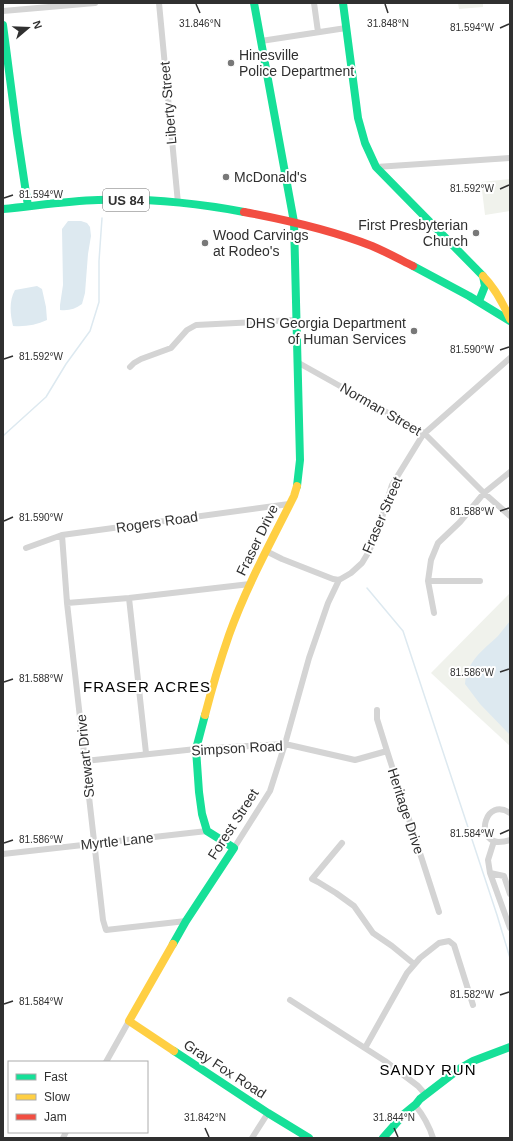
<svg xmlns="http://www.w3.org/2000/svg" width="513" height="1141" font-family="Helvetica,sans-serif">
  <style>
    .green { fill: #f0f2ec }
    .water { fill: #dde9f0 }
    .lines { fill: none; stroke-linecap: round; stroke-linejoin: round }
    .stream { stroke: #dde9f0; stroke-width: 1.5 }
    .street { stroke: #d4d4d4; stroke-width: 6 }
    .fast { stroke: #16e098; stroke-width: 8 }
    .slow { stroke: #ffcf43; stroke-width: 8 }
    .jam { stroke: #f24e42; stroke-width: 8 }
    .ticks { fill: none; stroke: #303030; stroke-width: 1.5 }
    .poi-dot { fill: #787878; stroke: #fff; stroke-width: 1.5 }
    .labels { text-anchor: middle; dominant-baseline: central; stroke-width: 4; stroke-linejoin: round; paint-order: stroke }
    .shield { fill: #fff; stroke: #6e6e6e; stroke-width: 1 }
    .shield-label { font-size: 13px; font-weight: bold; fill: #303030 }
    .poi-label { font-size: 14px; fill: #303030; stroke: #fff; text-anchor: start }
    .street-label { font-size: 14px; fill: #303030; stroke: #fff }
    .neighbourhood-label { font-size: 15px; letter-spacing: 1px; fill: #000; stroke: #fff }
    .ticks-label { font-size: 10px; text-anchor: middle; fill: #303030; stroke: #fff; stroke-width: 4; stroke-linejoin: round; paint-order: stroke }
  </style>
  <rect width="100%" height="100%" fill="#fff"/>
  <path class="green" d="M458 3H483V7L459 9Z
    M510 179V211L485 215 481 182Z
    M510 593V746L431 673Z"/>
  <path class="water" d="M68 221H81L87 223 90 227 91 236 88 254 85 293 82 304C75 309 69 311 60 310V305L63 285 62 229Z
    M37 286 42 289 46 307 47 320C36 325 25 327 13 326 10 314 9 300 15 290Z
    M510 621V735L480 704 465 684C467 661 482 651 498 636 502 631 506 626 510 621Z"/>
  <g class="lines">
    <path class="stream" d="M3 437 4 435 46 397 66 364 90 331 99 302V261L102 218
      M367 588 403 631 497 915 510 958"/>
    <path class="street" d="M159 3 178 203
      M314 3 318 32
      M3 11 95 3
      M261 41 346 28
      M376 167 510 158
      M297 362 424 433 484 493 510 516
      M130 367 134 363 141 359 171 348 187 330 196 325 296 320
      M62 535 67 603 103 920 106 930 186 921
      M26 548 62 535 289 504
      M266 551 282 559 333 579 339 580 351 573 362 563 368 553 377 534 392 485 424 433 426 432 510 358
      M428 581H480
      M129 598 146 753
      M67 603 129 598 250 584
      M434 613 428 581 431 560 438 543 460 522 484 493 510 472
      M377 710V719L387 751 439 912
      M85 761 196 749 285 744 355 760 387 751
      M510 813C486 797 474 839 498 842 503 842 505 842 510 840
      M494 841 488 860 490 873 510 928
      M342 843 312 879 318 882 336 893 354 906 373 933 392 946 414 964
      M234 848 270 791 285 744 309 658 328 603 339 580
      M3 854 207 831
      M490 873 504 876 510 894
      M290 1000 385 1061 418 1086 426 1095
      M365 1048 407 973 420 958 439 943 449 941 454 945 473 1005
      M106 1062 129 1021
      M415 1105C423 1115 429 1125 433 1138
      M63 1138 66 1132
      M252 1138 268 1113"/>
    <path class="fast" d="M254 3 294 222 300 460 297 486
      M343 3 358 118 365 143 376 167 483 276 485 286 479 301
      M3 25 17 133 28 206
      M3 209C35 206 66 201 98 200 147 198 196 203 244 212
      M413 266 469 296 510 321
      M173 944 186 921 234 848 207 831 202 814 199 792 196 749 205 715
      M174 1051 268 1113 309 1138
      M383 1138 405 1113 416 1104 420 1099 459 1069 473 1061 510 1047"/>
    <path class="slow" d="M483 276C495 288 503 303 510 319
      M205 715C212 688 220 661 229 635 246 587 271 542 294 496L297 486
      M173 944 129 1021 174 1051"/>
    <path class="jam" d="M244 212C287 220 331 230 372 246 386 252 399 259 413 266"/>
  </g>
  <path class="ticks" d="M196 4 200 13M385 4 388 13M500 28 509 24M500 189 509 185M4 198 13 195M500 350 509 347M4 359 13 356M500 511 509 508M4 521 13 517M500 672 509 669M4 682 13 679M500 834 509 830M4 843 13 840M500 995 509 992M4 1004 13 1001M205 1128 209 1137M394 1128 398 1137"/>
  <g class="poi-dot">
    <circle cx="231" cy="63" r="4"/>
    <circle cx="226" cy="177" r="4"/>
    <circle cx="476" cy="233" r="4"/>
    <circle cx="205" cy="243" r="4"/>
    <circle cx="414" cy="331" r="4"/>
  </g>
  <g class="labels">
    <rect class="shield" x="103" y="189" width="46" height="22" rx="3"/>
    <g class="shield-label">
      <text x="126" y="200">US 84</text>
    </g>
    <g class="poi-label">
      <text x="239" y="55">Hinesville<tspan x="239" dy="16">Police Department</tspan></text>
      <text x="234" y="177">McDonald's</text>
      <text x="468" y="225" text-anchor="end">First Presbyterian<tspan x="468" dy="16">Church</tspan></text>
      <text x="213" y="235">Wood Carvings<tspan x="213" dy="16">at Rodeo's</tspan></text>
      <text x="406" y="323" text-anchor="end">DHS Georgia Department<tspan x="406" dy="16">of Human Services</tspan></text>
    </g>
    <g class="street-label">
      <text transform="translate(168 103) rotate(-95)">Liberty Street</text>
      <text transform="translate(381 409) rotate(30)">Norman Street</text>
      <text transform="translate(382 515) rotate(-67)">Fraser Street</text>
      <text transform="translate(157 522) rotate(-8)">Rogers Road</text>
      <text transform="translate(257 540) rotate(-64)">Fraser Drive</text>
      <text transform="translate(237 748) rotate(-3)">Simpson Road</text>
      <text transform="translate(85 756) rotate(-96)">Stewart Drive</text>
      <text transform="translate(406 811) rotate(72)">Heritage Drive</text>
      <text transform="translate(233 824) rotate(-57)">Forest Street</text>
      <text transform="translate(117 841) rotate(-6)">Myrtle Lane</text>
      <text transform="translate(225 1069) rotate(33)">Gray Fox Road</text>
    </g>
    <g class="neighbourhood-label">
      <text x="147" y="686">FRASER ACRES</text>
      <text x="428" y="1069">SANDY RUN</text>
    </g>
  </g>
  <g class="ticks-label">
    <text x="200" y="27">31.846°N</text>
    <text x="388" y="27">31.848°N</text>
    <text x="472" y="31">81.594°W</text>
    <text x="472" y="192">81.592°W</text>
    <text x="41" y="198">81.594°W</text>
    <text x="472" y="353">81.590°W</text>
    <text x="41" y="360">81.592°W</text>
    <text x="472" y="515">81.588°W</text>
    <text x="41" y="521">81.590°W</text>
    <text x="472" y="676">81.586°W</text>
    <text x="41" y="682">81.588°W</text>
    <text x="472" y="837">81.584°W</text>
    <text x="41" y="843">81.586°W</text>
    <text x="472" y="998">81.582°W</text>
    <text x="41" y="1005">81.584°W</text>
    <text x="205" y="1121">31.842°N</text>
    <text x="394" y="1121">31.844°N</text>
  </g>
  <rect width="513" height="1141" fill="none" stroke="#303030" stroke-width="8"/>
  <rect x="8" y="1061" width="140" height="72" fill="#ffffff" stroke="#acacac"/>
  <rect x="16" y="1074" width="20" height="6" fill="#16e098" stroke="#acacac"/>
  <text x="44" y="1081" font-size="12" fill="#303030">Fast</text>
  <rect x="16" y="1094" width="20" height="6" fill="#ffcf43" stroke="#acacac"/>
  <text x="44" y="1101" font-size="12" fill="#303030">Slow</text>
  <rect x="16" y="1114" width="20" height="6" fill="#f24e42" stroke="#acacac"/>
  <text x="44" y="1121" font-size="12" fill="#303030">Jam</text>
  <g transform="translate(28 28) rotate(71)" stroke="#ffffff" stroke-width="3" paint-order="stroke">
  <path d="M0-3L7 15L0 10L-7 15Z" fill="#303030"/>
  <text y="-6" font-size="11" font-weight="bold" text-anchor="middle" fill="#303030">N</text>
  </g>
</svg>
